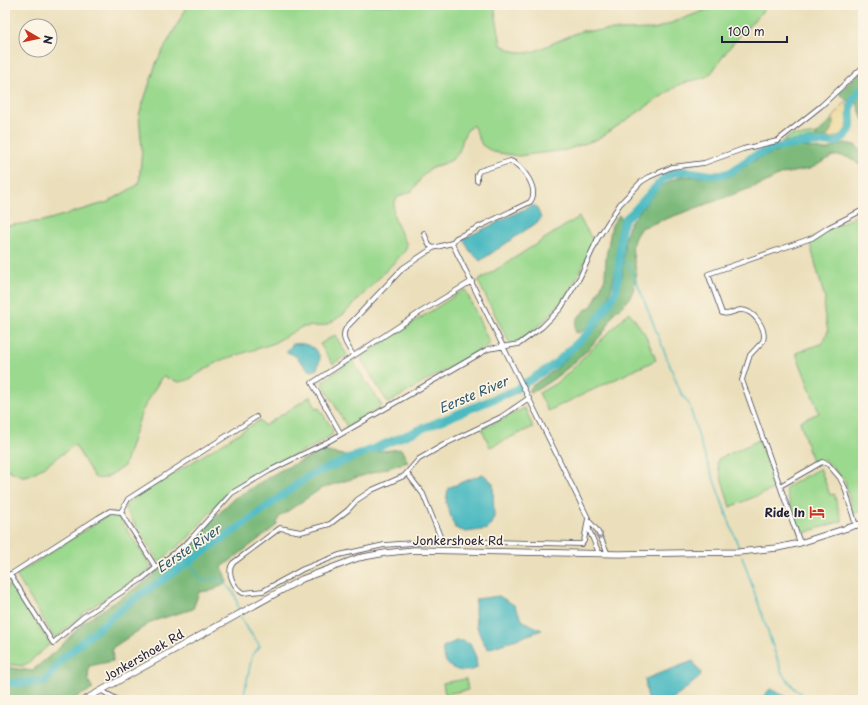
<svg xmlns="http://www.w3.org/2000/svg" width="868" height="705" font-family="'Playpen Sans',sans-serif">
  <style>
    .green { fill: #9bd98f; stroke: #5e7e65 }
    .forest { fill: #7cb97a; stroke: #4f6e5a }
    .sand { fill: #eeda9e; stroke: #887e6c }
    .water { fill: #4bbac1; stroke: #366e7e }
    .lines { fill: none; stroke-linecap: round; stroke-linejoin: round }
    .stream { stroke: #4bbac1; stroke-width: 1.5 }
    .river { stroke: #4bbac1; stroke-width: 8 }
    .minor-casing { stroke: #403e4e; stroke-width: 5.5 }
    .tertiary-casing { stroke: #403e4e; stroke-width: 7 }
    .minor { stroke: #fff; stroke-width: 4 }
    .tertiary { stroke: #fff; stroke-width: 5.5 }
    .oneway { stroke: #9c9ca7 }
    .labels { text-anchor: middle; dominant-baseline: central; stroke-width: 3.5; stroke-linejoin: round; paint-order: stroke }
    .poi-label { font-size: 12px; font-weight: bold; fill: #22223b; stroke: #fcf5e5; text-anchor: end }
    .street-label { font-size: 12px; fill: #22223b; stroke: #fcf5e5 }
    .water-label { font-size: 13px; font-style: italic; fill: #30576a; stroke: #fcf5e5 }
  </style>
  <rect width="100%" height="100%" fill="#fcf5e5"/>
  <filter id="ink" filterUnits="userSpaceOnUse"><feTurbulence type="fractalNoise" baseFrequency=".025" numOctaves="2"/><feDisplacementMap in="SourceGraphic" scale="8" xChannelSelector="R" yChannelSelector="G"/><feConvolveMatrix kernelMatrix="1 2 1 2 8 2 1 2 1" color-interpolation-filters="sRGB"/></filter>
  <filter id="wash" filterUnits="userSpaceOnUse"><feTurbulence type="fractalNoise" baseFrequency=".012" numOctaves="4" result="noise"/><feDisplacementMap in="SourceGraphic" scale="16" xChannelSelector="R" yChannelSelector="G"/><feGaussianBlur stdDeviation="0.9" result="paint"/><feColorMatrix in="noise" values="0 0 0 0 0 0 0 0 0 0 0 0 0 0 0 0 0 1.4 0 .05"/><feComposite in="paint" operator="in"/></filter>
  <g filter="url(#wash)">
    <rect width="100%" height="100%" fill="#ebdfbb"/>
    <path class="green" d="M188 5H494L501 45 513 51 527 53 535 51 581 31 655 29 719 5H768L729 48 712 72 706 77 680 84 598 139 566 150 518 156 493 152 482 145 473 125C458 136 465 148 454 158 447 164 439 164 432 168 422 173 419 183 412 191 408 194 402 194 398 197 386 210 401 232 407 245L405 251 344 314 330 323 322 326 302 327 272 344 219 361 188 380 179 382 164 377 161 378 142 411 124 466C116 471 103 483 94 477L75 445C65 451 34 477 23 476 17 475 11 471 5 468V226L43 221 108 202 139 184 142 150 139 115 157 61Z
      M817 134 816 138 781 142 792 135 801 136Z
      M863 212V510L853 514 845 481 825 460 813 465 800 421 819 413 796 353 823 343 828 331 824 312 825 299 809 240Z
      M579 217 594 242C573 289 558 316 513 345L510 344 478 281Z
      M465 289 490 344 388 403 362 361V356Z
      M629 312 645 334 656 360 548 411 539 393 560 381Z
      M335 335 347 355 333 364 320 344Z
      M352 360 382 406 347 427 322 382Z
      M311 396 316 409 319 408 333 430 332 435 312 447 274 465 228 491 189 537 159 562 126 510 125 504 260 420 264 426Z
      M525 408 533 427 490 447 482 429Z
      M759 440 776 488 730 507 717 463 718 459Z
      M820 468 830 495 834 494 842 521 800 534 785 488Z
      M112 513 117 514 152 568 83 613 57 637H54L16 575Z
      M10 581 50 644 28 663 22 666 5 664V595Z
      M466 679 468 690 445 694 443 683Z"/>
    <path class="forest" d="M863 69V121L857 103 846 100 839 93Z
      M833 118C834 127 831 131 826 138H816L817 134Z
      M845 143 855 145 863 152V168L852 159 843 156H833L810 169 782 174 762 184 641 228C623 250 640 260 635 283 634 292 628 301 621 307 619 309 616 310 614 313 610 320 608 327 602 334 583 357 558 378 531 393L528 392 532 386 557 368 598 326 617 291 622 277 625 237 630 223 659 188 670 181 682 176 714 178 728 177 759 158 788 148 803 147 826 150Z
      M619 215 621 218C617 253 618 293 594 321 588 327 584 332 576 333 572 321 582 311 592 306L605 278 606 257 612 225Z
      M401 449 408 462 322 488 279 517 276 526 222 567 227 582 214 590 199 592 193 609 153 621 112 648 113 661 89 666 88 680 93 689 70 700H5V667L32 671 59 648 84 622 145 582 203 530 233 499 279 471 322 451 343 455Z"/>
    <path class="sand" d="M846 101C851 119 849 140 826 138 831 131 834 127 833 118Z"/>
    <path class="water" d="M531 206H536L541 218 539 221 480 261 470 251 463 239Z
      M293 344C305 342 318 347 320 359L317 369 312 371C301 367 301 355 286 352Z
      M483 474 493 483 494 518 488 529 466 532 455 528 446 503 448 488Z
      M499 596 514 605 523 621 542 630 488 649C477 635 473 617 476 599Z
      M456 641H463L470 644 476 657 477 668C461 676 440 667 443 647Z
      M693 661 701 673 699 678C689 685 680 697 668 700 662 701 654 700 648 700L645 679Z
      M770 689 789 698 791 700H760Z"/>
    <g class="lines">
      <path class="stream" d="M620 256 632 270 680 391 689 404 702 448 739 548
        M742 556 782 673 796 690 810 700
        M189 562 202 581 221 578 235 595 239 610
        M241 617 244 624 260 646 252 656 243 700"/>
      <path class="river" d="M5 683 45 682 61 660 126 605 241 526 310 475 513 391 556 363 588 333 608 305 616 291 618 278 621 231 625 219 633 212 662 180 673 173 686 171 711 175H721L731 172 752 157 775 148 804 143 837 142C861 125 846 124 852 103 853 97 859 92 863 87"/>
    </g>
  </g>
  <g filter="url(#ink)">
    <g class="lines">
      <g class="minor-casing">
        <path id="minor" d="M477 181V175L479 171 510 161C523 165 540 190 530 202L456 238 452 243 588 518 589 530 599 553
          M424 233 429 245 433 248 452 243
          M353 355C348 346 340 338 346 328L403 268 433 248
          M529 398 501 417 447 443 419 459 404 476 372 490 357 500 348 510 330 524 301 532 280 528 233 563C226 572 234 588 243 593L263 591 303 569 339 555 384 545 442 541 582 544 584 541 588 518
          M341 434 312 383 419 313 472 281
          M407 473 423 494 442 541
          M780 486 742 380 750 355 763 341C767 329 754 310 741 310 734 310 729 316 722 313L708 274 812 238 829 227 863 210
          M121 512 128 499 256 417
          M588 520 597 530 608 554
          M800 543 780 486 822 462 828 464 840 478 845 488 856 526
          M10 574 53 643 83 617 142 579 188 542 232 493 269 471 329 441 488 349 519 344 542 327 561 308 580 277 598 238 620 204 641 182 649 177 672 167 704 163 743 149 777 141 821 106 863 67
          M5 578 98 518 110 511 121 512 156 568
          M102 691 118 700"/>
      </g>
      <g class="tertiary-casing">
        <path id="tertiary" d="M84 700 302 579 358 558 385 553 414 550 619 554 739 552 777 548 800 543 863 523"/>
      </g>
      <use href="#minor" class="minor"/>
      <use href="#tertiary" class="tertiary"/>
    </g>
    <defs><path id="oneway-chevron" d="M-2-3.5L2.5 0L-2 3.5" fill="none" stroke-width="1.6" stroke-linecap="round" stroke-linejoin="round"/></defs>
    <use class="oneway" href="#oneway-chevron" transform="translate(600 536) rotate(65)"/>
  </g>
  <defs>
    <g id="hotel-bare" transform="scale(1.2)"><path d="M-6-4.5h1.5V1H6V5H4.5V3h-9V5H-6ZM-4 0a1.8 1.8 0 1 1 3.6 0ZM.5 0V-2.5h3Q6-2.5 6 0Z" fill="#c8321e" stroke="#fcf5e5" stroke-width="2.5" paint-order="stroke"/></g>
  </defs>
  <g fill-rule="evenodd">
    <use href="#hotel-bare" x="817" y="512"/>
  </g>
  <g class="labels">
    <g class="poi-label">
      <text x="805" y="512">Ride In</text>
    </g>
    <g class="street-label">
      <text x="458" y="540">Jonkershoek Rd</text>
      <text transform="translate(143 655) rotate(-30)">Jonkershoek Rd</text>
    </g>
    <g class="water-label">
      <text transform="translate(473 394) rotate(-23)">Eerste River</text>
      <text transform="translate(188 548) rotate(-34)">Eerste River</text>
    </g>
  </g>
  <rect width="868" height="705" fill="none" stroke="#fcf5e5" stroke-width="20"/>
  <g transform="translate(38 38) rotate(99)"><circle r="19" fill="#fcf5e5" stroke="#a5a1a1"/>
  <path d="M0-3L7 15L0 10L-7 15Z" fill="#c8321e"/>
  <text y="-6" font-size="11" font-weight="bold" text-anchor="middle" fill="#22223b">N</text>
  </g>
  <path d="M722 36v6h65v-6" fill="none" stroke="#22223b" stroke-width="2"/>
  <text x="728" y="36" font-size="12" fill="#22223b" stroke="#fcf5e5" stroke-width="3" paint-order="stroke">100 m</text>
</svg>
